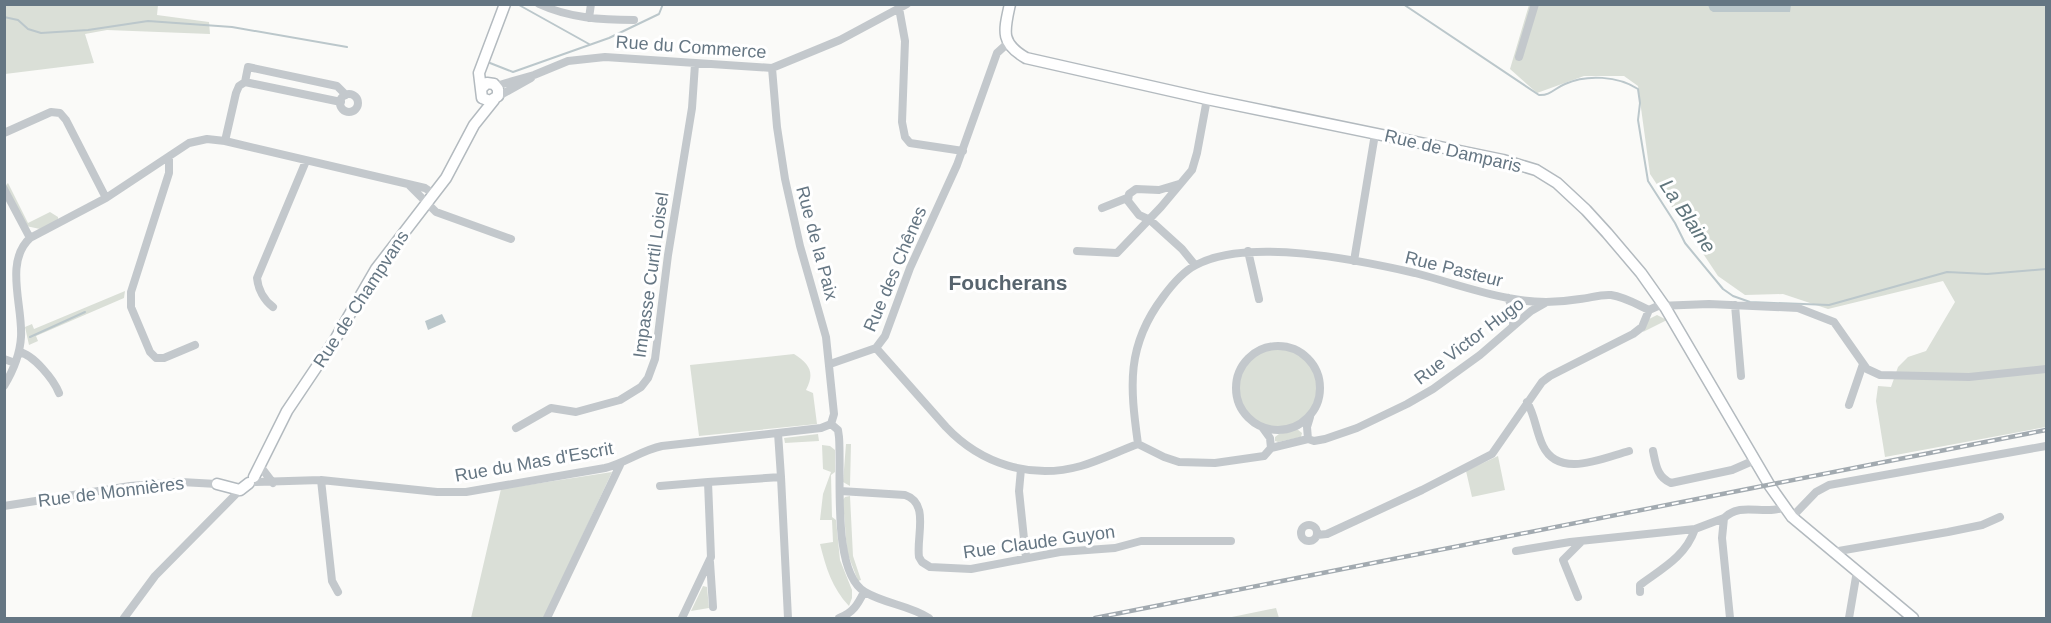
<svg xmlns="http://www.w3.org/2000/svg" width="2051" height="623" font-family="Helvetica,sans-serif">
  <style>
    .green { fill: #dadfd7 }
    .water { fill: #bbc7cb }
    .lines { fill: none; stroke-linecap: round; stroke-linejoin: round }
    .stream { stroke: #bbc7cb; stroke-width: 2 }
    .secondary-casing { stroke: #b3babf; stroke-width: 13 }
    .street { stroke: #c3c8cc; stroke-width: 8 }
    .secondary { stroke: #fff; stroke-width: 10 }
    .rail-casing { stroke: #a2aab0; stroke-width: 4.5 }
    .rail { stroke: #fff; stroke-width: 2; stroke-dasharray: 7; stroke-linecap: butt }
    .labels { text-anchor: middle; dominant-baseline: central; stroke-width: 6; stroke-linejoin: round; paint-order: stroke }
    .street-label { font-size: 18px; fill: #657683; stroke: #fff }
    .water-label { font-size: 20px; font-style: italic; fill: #60757c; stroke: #fff }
    .quarter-label { font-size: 21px; font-weight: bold; fill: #57646e; stroke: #fff }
  </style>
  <rect width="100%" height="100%" fill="#fafaf8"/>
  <path class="green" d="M4 5H158L157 15 209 22 210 34 107 30 85 34 94 63 5 74Z
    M1529 5H2046V427L1885 457 1876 401 1878 386 1891 387 1898 367 1908 357 1926 351 1955 302 1943 281 1828 309 1783 294 1745 295 1718 276 1650 174 1638 86 1624 76H1584L1537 93 1510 69Z
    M8 183 28 223 50 212 58 217V220L40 229 26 226 5 186Z
    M125 291 124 298 36 336 38 341 29 345 25 327 32 324 34 329Z
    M1657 315 1667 320 1643 332 1649 319Z
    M1239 388a39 39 0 1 1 78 0a39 39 0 1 1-78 0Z
    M794 354C810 364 815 373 806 390L813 393 817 424 699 436 690 365Z
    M1297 429 1302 433 1301 437 1278 442 1275 441V437L1279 434Z
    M818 434 819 441 785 443 784 438Z
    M846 444H851L850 486 843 482Z
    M822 445 830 446 835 450V472L831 475 832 517 836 520 840 560 852 590V598L849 606C832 588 826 568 820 544L833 542 832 520H820L823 494 831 472 823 469Z
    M1498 456 1505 490 1472 497 1466 471Z
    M612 472 544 618H471L501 489Z
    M850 496 853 556 861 580 858 581 847 552 843 500 845 497Z
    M703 586 707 587 709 608 691 611Z
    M1276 608 1279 618H1227Z"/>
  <path class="water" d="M1708 5V4L1791 5 1790 12H1713L1710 10Z
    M442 314 446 322 428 330 425 321Z"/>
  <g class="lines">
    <path class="stream" d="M1403 4 1539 95C1550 96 1555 88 1565 84 1587 74 1618 76 1638 89L1640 103 1638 120 1648 181 1675 223 1685 243 1723 289 1733 296 1750 302 1829 305 1947 272 1987 274 2046 269
      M519 5 589 44
      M4 17 18 20 28 29 41 33 88 30 148 21 232 27 347 47
      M490 63 513 72 609 38 659 14 663 4
      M30 337 85 312"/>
    <g class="secondary-casing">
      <path id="secondary" d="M1010 4C1004 31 1000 43 1026 58L1207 99 1503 160 1536 170 1557 183 1586 210 1607 233 1641 273 1665 307 1770 486 1792 517 1913 618
        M481 89 487 83 494 84 498 89V96L490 101 482 98 479 73 505 4
        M254 477 287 411 336 338 376 269 446 178 474 125 494 100
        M217 484 240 490 249 483"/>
    </g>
    <path class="street" d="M539 4C569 18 602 20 634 20
      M899 8 905 41 902 122 905 137 910 143 963 151
      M589 18 591 4
      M1008 43 997 53 957 165 910 268 885 336 876 348 946 427C981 464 1031 480 1081 466 1101 460 1119 451 1138 444L1164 457 1179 462 1215 463 1264 456 1271 448 1308 439 1314 441 1325 439 1357 428 1407 404 1433 389 1480 355 1531 311 1545 303
      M1519 57 1535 4
      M772 68 777 127 785 179 800 246 826 337 834 414 831 424
      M245 82 248 67 337 86 346 95
      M496 86 534 75 568 61 605 57 772 68 840 40 907 4
      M340 103a9 9 0 1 1 18 0a9 9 0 1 1-18 0Z
      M497 97 531 78
      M4 133 51 112 60 113 66 120 106 198
      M225 141 236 93 239 86 245 82 341 102
      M169 157V173L131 292V307L150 352 156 358H164L195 345
      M1179 184 1159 190 1136 189 1129 194 1128 201 1139 215 1150 220 1182 249 1195 265
      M409 185 436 212 511 239
      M4 189 30 238
      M1102 208 1127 198
      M1077 251 1117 253 1161 207 1192 170 1197 153 1207 99
      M1248 251 1259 299
      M1354 261 1375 134
      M1508 298 1514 311 1513 325
      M1735 305 1741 376
      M273 307C264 300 258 289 257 278L306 161
      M1236 388a42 42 0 1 1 84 0a42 42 0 1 1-84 0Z
      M19 352C33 354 54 380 59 393
      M4 359 15 363
      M830 364 876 348
      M4 386C13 371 20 355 21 337 23 306 4 262 30 238L106 198 189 143 207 139 225 141 425 188 434 194
      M1527 402C1535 415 1536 432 1543 446 1559 479 1603 458 1629 451
      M1849 405 1863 364
      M831 424 838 430 839 437C842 473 831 572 865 592 885 604 909 605 929 618
      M1262 427 1270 438 1271 448
      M516 428 551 408 576 412 620 400 641 387 648 378 655 359 668 255 692 108 695 64
      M778 433 781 477
      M1308 439 1307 427 1310 417
      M1138 444C1130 386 1126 346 1163 297 1171 286 1184 271 1196 265 1248 237 1358 260 1415 273 1446 281 1476 292 1508 298 1532 303 1556 303 1580 299 1590 298 1601 294 1611 295 1625 297 1638 305 1649 310
      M1653 451C1656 465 1657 477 1671 483L1732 470 1755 460
      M260 466 273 483
      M1021 469 1019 491 1026 558
      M321 480 332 581 338 592
      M256 482 321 480 437 492H466L605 468C625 463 642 450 662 446L821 428 831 424
      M660 486 708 482
      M840 491 905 495C930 503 916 537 919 557L922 562 930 567 971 569 1060 552 1115 548 1141 541H1231
      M4 506 130 486 181 482 217 484
      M1792 517 1816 492 1829 485 2046 446
      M1301 533a8 8 0 1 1 16 0a8 8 0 1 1-16 0Z
      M1317 535 1327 534 1422 490 1492 454 1542 382 1550 376 1633 334 1642 327 1649 310 1658 306 1709 304 1798 308 1834 322 1867 369 1880 375 1969 377 2046 369
      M1516 551 1570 542 1695 529 1724 518
      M1833 552 1948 532 1982 525 2000 517
      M710 562 713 607
      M1640 592V585L1644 582C1665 567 1686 555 1695 529
      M1578 597 1563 560 1581 542
      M124 618 155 576 240 490
      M547 618 620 465
      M682 618 711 557 708 482 781 477 788 618
      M839 618C853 613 858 604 864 592
      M1730 618 1722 538 1724 518C1741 501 1764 516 1785 507
      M1849 618 1857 571"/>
    <use href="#secondary" class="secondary"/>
    <g class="rail-casing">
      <path id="rail" d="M1095 618 2046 430"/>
    </g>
    <use href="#rail" class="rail"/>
  </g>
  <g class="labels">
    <g class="street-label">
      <text transform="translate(691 47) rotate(4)">Rue du Commerce</text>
      <text transform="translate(1453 151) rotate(13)">Rue de Damparis</text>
      <text transform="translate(817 243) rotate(75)">Rue de la Paix</text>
      <text transform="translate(895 269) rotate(-67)">Rue des Chênes</text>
      <text transform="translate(1454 269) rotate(14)">Rue Pasteur</text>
      <text transform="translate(651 275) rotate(-82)">Impasse Curtil Loisel</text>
      <text transform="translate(361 299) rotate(-57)">Rue de Champvans</text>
      <text transform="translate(1469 341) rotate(-37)">Rue Victor Hugo</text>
      <text transform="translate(534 462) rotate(-10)">Rue du Mas d'Escrit</text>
      <text transform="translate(111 492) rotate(-7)">Rue de Monnières</text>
      <text transform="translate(1039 542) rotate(-8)">Rue Claude Guyon</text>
    </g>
    <g class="water-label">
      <text transform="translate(1688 216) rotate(56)">La Blaine</text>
    </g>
    <g class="quarter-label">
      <text x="1008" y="282">Foucherans</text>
    </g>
  </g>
  <rect width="2051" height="623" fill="none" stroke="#657683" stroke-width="12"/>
</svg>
